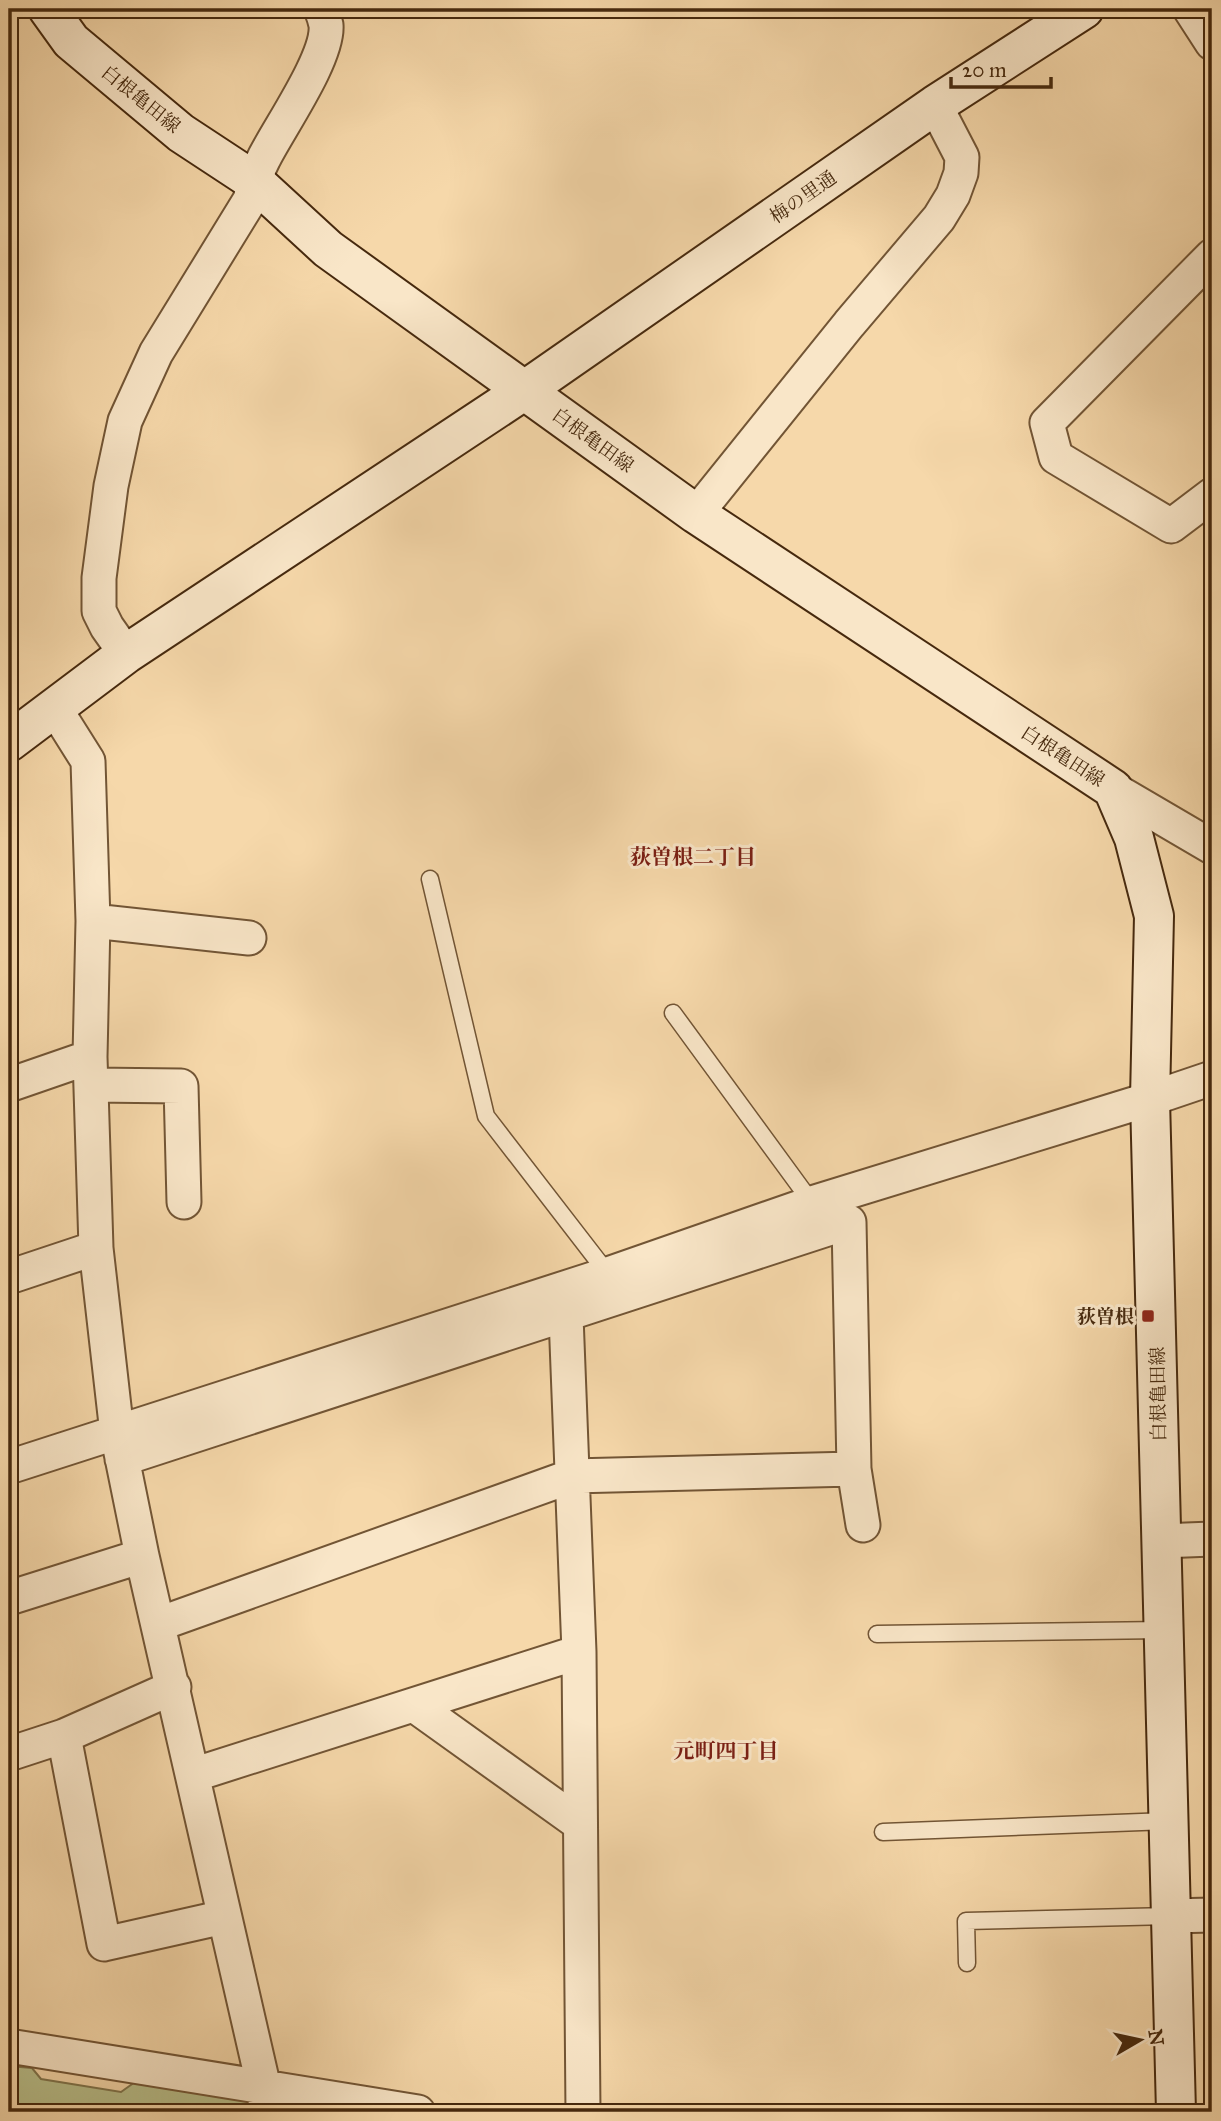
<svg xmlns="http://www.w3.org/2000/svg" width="1221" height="2121" font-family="'IM FELL Great Primer','Noto Serif JP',serif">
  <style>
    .green { fill: #b8bf8b; stroke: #7f744c; stroke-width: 2 }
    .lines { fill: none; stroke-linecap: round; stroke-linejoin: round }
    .lane-casing { stroke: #725535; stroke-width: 19 }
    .street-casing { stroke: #725535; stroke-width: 37 }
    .secondary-casing { stroke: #46290e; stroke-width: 42 }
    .lane { stroke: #f9e6c8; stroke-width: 16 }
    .street { stroke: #f9e6c8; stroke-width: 33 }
    .secondary { stroke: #f9e6c8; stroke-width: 38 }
    .poi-dot { fill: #8f2418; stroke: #f9e6c8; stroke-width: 2.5 }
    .labels { text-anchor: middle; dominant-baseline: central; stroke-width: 6; stroke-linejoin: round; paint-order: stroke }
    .street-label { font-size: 19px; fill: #46290e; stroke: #f9e6c8 }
    .poi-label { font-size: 19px; font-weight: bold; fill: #46290e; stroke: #f9e6c8; text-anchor: end }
    .neighbourhood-label { font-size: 21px; font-weight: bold; fill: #7a1f14; stroke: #f9e6c8 }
  </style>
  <rect width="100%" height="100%" fill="#f6d8aa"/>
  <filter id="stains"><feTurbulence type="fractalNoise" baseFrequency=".00286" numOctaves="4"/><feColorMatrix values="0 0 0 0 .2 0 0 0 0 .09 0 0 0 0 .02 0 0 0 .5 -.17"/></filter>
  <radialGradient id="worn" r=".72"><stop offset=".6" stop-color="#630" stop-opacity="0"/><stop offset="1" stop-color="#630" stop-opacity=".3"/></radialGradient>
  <path class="green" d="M9 2066 32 2068 41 2079 121 2092 135 2082 342 2112H35L9 2110Z"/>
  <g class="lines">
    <g class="lane-casing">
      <path id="lane" d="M430 879 486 1116 608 1274
        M673 1013 812 1203
        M877 1634 1163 1630
        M883 1832 1168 1821
        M967 1963 966 1921 1170 1916"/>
    </g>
    <g class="street-casing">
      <path id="street" d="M1190 9 1212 43
        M1212 256 1047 423 1056 457 1171 526 1212 495
        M696 514 849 324 939 218 953 195 961 173 962 157 935 105
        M126 654 107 627 99 611V578L111 486 125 421 156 353 250 200C253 185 257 171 264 158 279 128 329 57 326 25 325 20 323 14 321 9
        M54 707 88 761 93 921 90 1057 96 1248 117 1433 142 1556 264 2088 266 2112
        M1113 789 1212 847
        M93 921 249 938
        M9 1085 90 1057
        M92 1085 181 1086 184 1202
        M9 1277 96 1248
        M566 1316 579 1652 583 2112
        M122 1459 849 1222 854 1469 863 1525
        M9 1467 608 1274 812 1203 1150 1099 1212 1078
        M1161 1541 1212 1539
        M9 1598 142 1556
        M159 1624 572 1476 854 1469
        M414 1705 580 1824
        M64 1736 104 1944 224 1917
        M9 1754 64 1736 174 1687
        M193 1775 579 1652
        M1170 1916 1212 1915
        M9 2046 418 2112"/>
    </g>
    <g class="secondary-casing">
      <path id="secondary" d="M48 9 71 41 181 133 254 181 328 249 696 514 1113 789 1134 838 1154 916 1150 1099 1176 2112
        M9 742 126 654 525 390 935 105 1084 9"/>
    </g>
    <use href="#lane" class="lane"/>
    <use href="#street" class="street"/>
    <use href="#secondary" class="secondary"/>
  </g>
  <rect class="poi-dot" x="1141" y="1309" width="14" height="14" rx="3.5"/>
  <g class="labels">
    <g class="street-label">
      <text transform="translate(141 99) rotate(39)">白根亀田線</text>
      <text transform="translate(803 197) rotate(-35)">梅の里通</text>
      <text transform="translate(593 440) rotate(36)">白根亀田線</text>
      <text transform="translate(1063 756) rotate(33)">白根亀田線</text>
      <text transform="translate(1158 1394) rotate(-91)">白根亀田線</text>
    </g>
    <g class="poi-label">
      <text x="1134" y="1316">荻曽根</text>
    </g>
    <g class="neighbourhood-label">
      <text x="693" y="857">荻曽根二丁目</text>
      <text x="726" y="1751">元町四丁目</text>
    </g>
  </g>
  <rect width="1221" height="2121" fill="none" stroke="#f6d8aa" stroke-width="35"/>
  <rect x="10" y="10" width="1200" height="2100" fill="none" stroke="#46290e" stroke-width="3.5"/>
  <rect x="18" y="18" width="1186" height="2086" fill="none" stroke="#46290e" stroke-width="2"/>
  <g transform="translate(1140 2040) rotate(81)" stroke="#f9e6c8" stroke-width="5" paint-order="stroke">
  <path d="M0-5L12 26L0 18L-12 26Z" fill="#46290e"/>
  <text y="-10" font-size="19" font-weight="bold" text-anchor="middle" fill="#46290e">N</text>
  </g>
  <path d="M951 77v10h100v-10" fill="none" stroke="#46290e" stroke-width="3.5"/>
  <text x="962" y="77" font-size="21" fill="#46290e" stroke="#f9e6c8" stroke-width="5" paint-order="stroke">20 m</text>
  <rect width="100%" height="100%" filter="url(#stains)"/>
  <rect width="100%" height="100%" fill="url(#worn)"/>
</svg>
